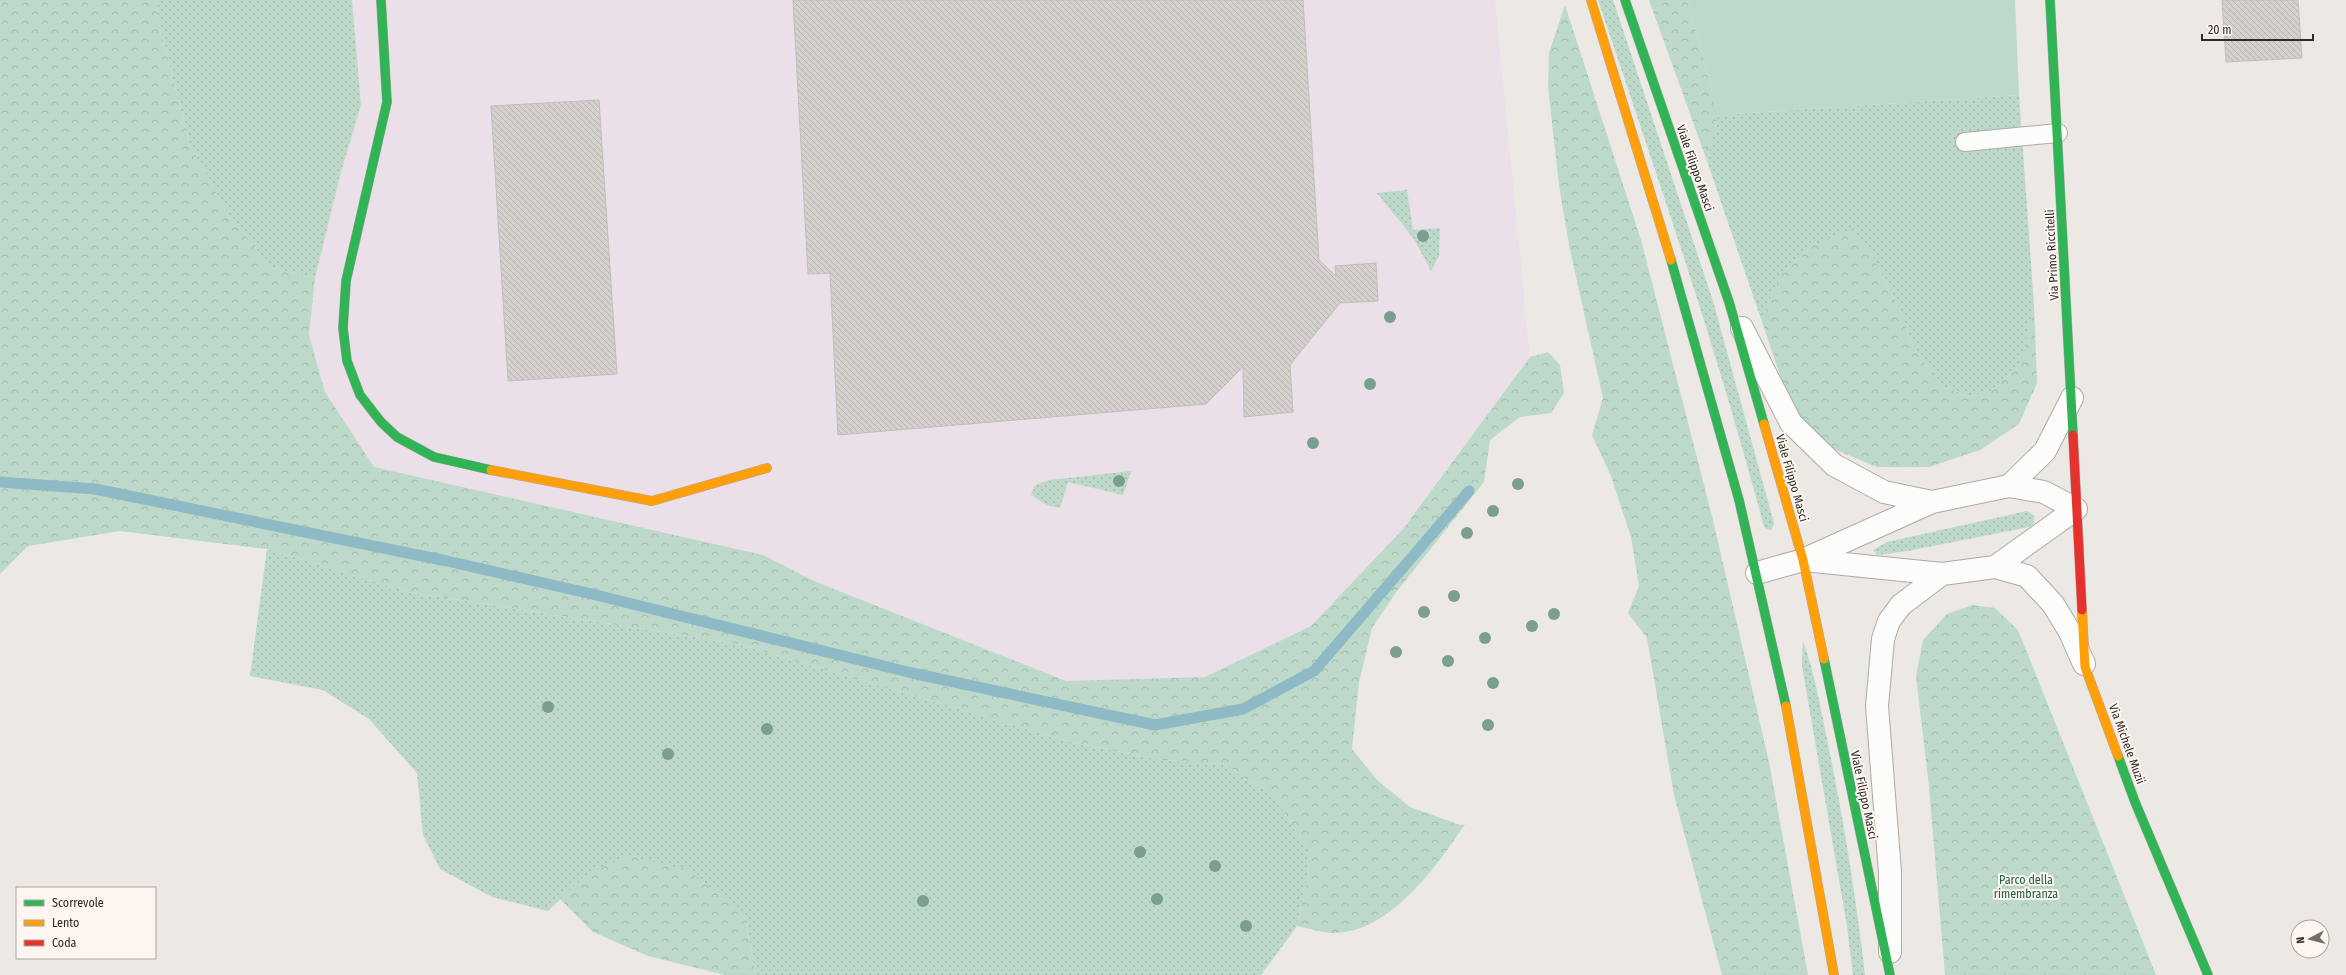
<svg xmlns="http://www.w3.org/2000/svg" width="2346" height="975" font-family="'Fira Sans Condensed',sans-serif">
  <style>
    .commercial { fill: #ebe0e8 }
    .grass { fill: url(#grass-dots) }
    .forest { fill: url(#forest-crowns) }
    .pitch { fill: #bdd9c9 }
    .lines { fill: none; stroke-linecap: round; stroke-linejoin: round }
    .stream { stroke: #8dbac4; stroke-width: 11 }
    .building { fill: url(#building-back-hatch); stroke: #c1bebb }
    .lane-casing { stroke: #adaaa8; stroke-width: 20 }
    .street-casing { stroke: #adaaa8; stroke-width: 24 }
    .fast-casing { stroke: #adaaa8; stroke-width: 10 }
    .slow-casing { stroke: #adaaa8; stroke-width: 10 }
    .jam-casing { stroke: #adaaa8; stroke-width: 10 }
    .lane { stroke: #fcfcfb; stroke-width: 18 }
    .street { stroke: #fcfcfb; stroke-width: 22 }
    .fast { stroke: #30b455; stroke-width: 9 }
    .slow { stroke: #ff9f0a; stroke-width: 9 }
    .jam { stroke: #e5322d; stroke-width: 9 }
    .tree { fill: #7a9f8f }
    .labels { text-anchor: middle; dominant-baseline: central; stroke-width: 4; stroke-linejoin: round; paint-order: stroke }
    .street-label { font-size: 12px; fill: #2d2a28; stroke: #fdf5ef }
    .park-label { font-size: 12px; fill: #1d6349; stroke: #fdf5ef }
  </style>
  <defs>
    <pattern id="grass-dots" width="8" height="8" patternUnits="userSpaceOnUse"><rect width="8" height="8" fill="#bdd9c9"/><path d="M2 2h.1M6 6h.1" fill="none" stroke="#a3baad" stroke-width="1.8" stroke-linecap="round"/></pattern>
    <pattern id="forest-crowns" width="20" height="18" patternUnits="userSpaceOnUse"><rect width="20" height="18" fill="#bdd9c9"/><path d="M2 6a3 3 0 1 1 6 0M12 15a3 3 0 1 1 6 0" fill="none" stroke="#a3baad"/></pattern>
    <pattern id="building-back-hatch" width="6" height="6" patternUnits="userSpaceOnUse"><rect width="6" height="6" fill="#d4d0cd"/><path d="M-1 5l2 2M0 0l6 6M5-1l2 2" fill="none" stroke="#b6b3b0"/></pattern>
  </defs>
  <rect width="100%" height="100%" fill="#ece8e4"/>
  <path class="commercial" d="M352 0H1495L1530 357 1403 529 1311 626 1205 677 1066 681 814 581 763 555 374 467 325 392 309 335 315 278 341 172 361 105Z"/>
  <path class="grass" d="M157 0H352L361 105 341 172 315 278 270 267 228 214 190 145 158 20Z
    M1598 0H1613L1713 301 1774 523 1772 529 1769 530 1764 527C1717 349 1657 175 1598 0Z
    M2019 95 2034 305 2021 365 1991 391 1969 396 1943 387 1915 349 1897 304 1871 253 1813 246 1781 275 1761 319 1707 161 1718 115Z
    M1407 190 1413 230 1440 228 1439 256 1431 271 1414 239 1377 193Z
    M1131 471 1123 495 1068 482 1060 508 1047 505 1031 495 1035 485 1050 480Z
    M2027 511 2035 516 2033 524 2029 527 1908 551 1877 555 1873 550 1887 542Z
    M267 549 408 592 738 644 1074 743 1162 760 1222 764 1274 796 1311 857 1297 926 1261 975H756L744 912 585 876 548 911 492 897 440 869 423 835 417 773 369 719 323 690 250 676Z
    M1803 641C1815 674 1821 710 1828 744 1844 821 1856 898 1865 975H1853L1847 926 1802 666Z"/>
  <path class="forest" d="M0 0H157L158 20 190 145 228 214 270 267 315 278 309 335 325 392 374 467 763 555 814 581 1066 681 1205 677 1311 626 1403 529 1530 357 1548 352 1560 365 1564 393 1551 413 1520 417 1490 440 1484 482 1397 591 1372 628 1359 682 1352 749 1377 780 1410 807 1460 825 1465 824C1437 866 1390 933 1333 933 1322 933 1308 928 1297 926L1311 857 1274 796 1222 764 1162 760 1074 743 738 644 408 592 267 549 120 531 28 546 0 574Z
    M1649 0H1688L1718 115 1707 161Z
    M1565 5 1641 240 1712 516 1769 762 1808 975H1722L1674 795 1647 638 1628 613 1639 586 1631 537 1611 476 1592 435 1603 398 1569 245 1559 185 1548 87 1549 53Z
    M1853 228 1871 253 1897 304 1915 349 1943 387 1969 396 1991 391 2020 366 2034 305 2037 383 2019 424 1980 450 1929 467H1877L1824 445 1791 408 1761 319 1781 275 1813 246Z
    M1972 605 1995 608 2018 630 2156 975H1945L1929 787 1916 676 1923 640 1947 614Z
    M627 856 686 869 744 912 756 975H725L648 956 593 932 560 899 585 876Z"/>
  <path class="pitch" d="M1688 0H2015L2019 95 1718 115Z"/>
  <g class="lines">
    <path class="stream" d="M0 482 95 489 447 561 596 595 912 673 1155 725 1243 709 1314 671 1469 491"/>
  </g>
  <path class="building" d="M793 0H1303L1319 260 1336 276 1335 266 1376 263 1378 301 1340 303 1290 365 1293 412 1244 417 1243 367 1206 404 838 435 830 273 808 274Z
    M2222 0H2298L2302 58 2226 62Z
    M599 100 617 374 508 381 491 106Z"/>
  <g class="lines">
    <g class="lane-casing">
      <path id="lane" d="M1965 142 2058 133"/>
    </g>
    <g class="street-casing">
      <path id="street" d="M1742 328 1791 423 1834 465 1884 492 1932 502
        M2009 486 2045 451 2072 398
        M1804 560 1942 574 1995 567 2027 576 2053 604 2070 632 2084 664
        M1757 573 1803 560 1932 502 2009 486 2044 492 2076 509 1995 567
        M1890 952V872L1877 706 1883 639 1889 621 1901 605 1942 574"/>
    </g>
    <g class="fast-casing">
      <path id="fast" d="M381 0 387 102 346 281 343 328 347 361 360 395 381 422 397 437 434 457 491 470
        M1625 0 1729 302 1764 424
        M2050 0 2073 435
        M1671 260 1739 500 1786 706
        M1824 659 1890 975
        M2118 756 2135 802 2208 975"/>
    </g>
    <g class="slow-casing">
      <path id="slow" d="M1591 0 1671 260
        M1764 424 1803 560 1824 659
        M491 470 652 501 767 468
        M2082 610 2085 667 2118 756
        M1786 706 1834 975"/>
    </g>
    <g class="jam-casing">
      <path id="jam" d="M2073 435 2082 610"/>
    </g>
    <use href="#lane" class="lane"/>
    <use href="#street" class="street"/>
    <use href="#fast" class="fast"/>
    <use href="#slow" class="slow"/>
    <use href="#jam" class="jam"/>
  </g>
  <g class="tree">
    <circle cx="1423" cy="236" r="6"/>
    <circle cx="1390" cy="317" r="6"/>
    <circle cx="1370" cy="384" r="6"/>
    <circle cx="1313" cy="443" r="6"/>
    <circle cx="1119" cy="481" r="6"/>
    <circle cx="1518" cy="484" r="6"/>
    <circle cx="1493" cy="511" r="6"/>
    <circle cx="1467" cy="533" r="6"/>
    <circle cx="1454" cy="596" r="6"/>
    <circle cx="1424" cy="612" r="6"/>
    <circle cx="1554" cy="614" r="6"/>
    <circle cx="1532" cy="626" r="6"/>
    <circle cx="1485" cy="638" r="6"/>
    <circle cx="1396" cy="652" r="6"/>
    <circle cx="1448" cy="661" r="6"/>
    <circle cx="1493" cy="683" r="6"/>
    <circle cx="548" cy="707" r="6"/>
    <circle cx="1488" cy="725" r="6"/>
    <circle cx="767" cy="729" r="6"/>
    <circle cx="668" cy="754" r="6"/>
    <circle cx="1140" cy="852" r="6"/>
    <circle cx="1215" cy="866" r="6"/>
    <circle cx="1157" cy="899" r="6"/>
    <circle cx="923" cy="901" r="6"/>
    <circle cx="1246" cy="926" r="6"/>
  </g>
  <g class="labels">
    <g class="street-label">
      <text transform="translate(1695 168) rotate(71)">Viale Filippo Masci</text>
      <text transform="translate(2052 255) rotate(-93)">Via Primo Riccitelli</text>
      <text transform="translate(1792 478) rotate(74)">Viale Filippo Masci</text>
      <text transform="translate(2127 744) rotate(70)">Via Michele Muzii</text>
      <text transform="translate(1864 795) rotate(78)">Viale Filippo Masci</text>
    </g>
    <g class="park-label">
      <text x="2026" y="880">Parco della<tspan x="2026" dy="14">rimembranza</tspan></text>
    </g>
  </g>
  <rect x="16" y="887" width="140" height="72" fill="#fdf5ef" stroke="#aaa49f"/>
  <rect x="24" y="900" width="20" height="6" fill="#30b455" stroke="#aaa49f"/>
  <text x="52" y="907" font-size="12" fill="#2d2a28">Scorrevole</text>
  <rect x="24" y="920" width="20" height="6" fill="#ff9f0a" stroke="#aaa49f"/>
  <text x="52" y="927" font-size="12" fill="#2d2a28">Lento</text>
  <rect x="24" y="940" width="20" height="6" fill="#e5322d" stroke="#aaa49f"/>
  <text x="52" y="947" font-size="12" fill="#2d2a28">Coda</text>
  <g transform="translate(2310 939) rotate(263)"><circle r="19" fill="#fdf5ef" stroke="#aaa49f"/>
  <path d="M0-3L7 15L0 10L-7 15Z" fill="#706c6a"/>
  <text y="-6" font-size="11" font-weight="bold" text-anchor="middle" fill="#2d2a28">N</text>
  </g>
  <path d="M2202 34v6h111v-6" fill="none" stroke="#2d2a28" stroke-width="2"/>
  <text x="2208" y="34" font-size="12" fill="#2d2a28" stroke="#fdf5ef" stroke-width="3" paint-order="stroke">20 m</text>
</svg>
